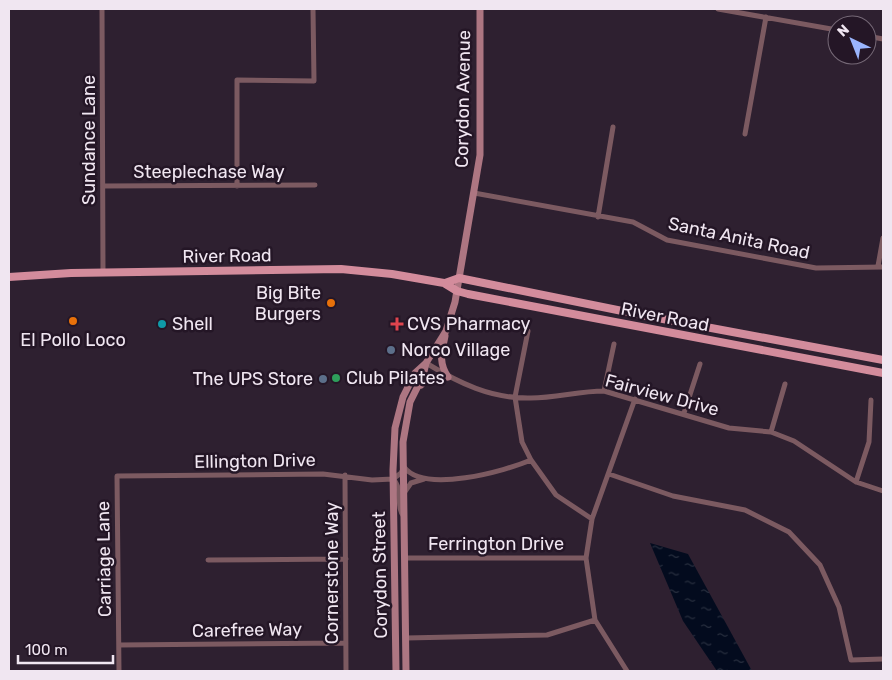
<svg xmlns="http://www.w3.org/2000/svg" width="892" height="680" font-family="Rubik,sans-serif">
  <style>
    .water { fill: url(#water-ripples) }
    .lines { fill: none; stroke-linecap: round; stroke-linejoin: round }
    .street { stroke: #7c5a61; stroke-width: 5 }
    .secondary { stroke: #ad7682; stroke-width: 7 }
    .primary { stroke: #d38c9c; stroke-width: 8 }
    .food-dot { fill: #e8710a; stroke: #241626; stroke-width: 2 }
    .culture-dot { fill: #0f9aa8; stroke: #241626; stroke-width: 2 }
    .health-dot { fill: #e0444e; stroke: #241626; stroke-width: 2 }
    .service-dot { fill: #5c6f8a; stroke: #241626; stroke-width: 2 }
    .leisure-dot { fill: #2e9e5b; stroke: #241626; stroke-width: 2 }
    .labels { text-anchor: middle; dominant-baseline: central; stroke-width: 5; stroke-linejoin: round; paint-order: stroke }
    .street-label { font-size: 18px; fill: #f0e6f1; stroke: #241626 }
    .poi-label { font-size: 18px; fill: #f0e6f1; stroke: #241626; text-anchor: start }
  </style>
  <defs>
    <pattern id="water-ripples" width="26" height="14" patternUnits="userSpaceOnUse" patternTransform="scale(1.25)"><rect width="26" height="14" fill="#030b1e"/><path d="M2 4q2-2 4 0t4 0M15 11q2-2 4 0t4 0" fill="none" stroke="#282f3f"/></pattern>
  </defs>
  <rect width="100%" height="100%" fill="#2e2030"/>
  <path class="water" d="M650 543 688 554 752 671H717L683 621Z"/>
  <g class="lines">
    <path class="street" d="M102 9 103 272
      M718 9 837 30
      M867 36 883 39
      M745 134 766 17
      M103 186 315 185
      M237 186V80L314 81 313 9
      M474 193 633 222 667 240 816 268 883 267
      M598 217 613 127
      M878 266 883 238
      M528 331 515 397 522 442 531 460 556 495 592 519
      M426 363C459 383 491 399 531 398 556 398 579 391 604 391L729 428 771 432 794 441 856 482 883 491
      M604 391 614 344
      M684 413 700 364
      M771 432 785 384
      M609 474 673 496 745 510 789 532 820 565 839 607 851 660 883 659
      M345 475 346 671
      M393 479C404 490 395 506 404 517
      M856 482 869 442 871 400
      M404 493 411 483 424 479
      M406 558H586
      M208 560 346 559
      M406 638 547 635 595 620
      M119 645 346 643
      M119 671 117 476 323 474 372 480 393 479 401 473 404 467C424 494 505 471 531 460
      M627 671 595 620 586 558 592 519 635 399"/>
    <path class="secondary" d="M445 336C442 352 438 362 448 377
      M421 385 429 377H448
      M396 671 393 470 395 428 403 397 415 373 426 363 446 331 455 302 480 155V9
      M406 671 403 442 410 402 423 376 426 363"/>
    <path class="primary" d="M9 277 71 273 341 269 392 274 444 283 457 291 468 294 883 373
      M445 283 459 278 647 316 883 360"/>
  </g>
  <g class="food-dot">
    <circle cx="331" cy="303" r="5"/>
    <circle cx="73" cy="321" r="5"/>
  </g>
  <circle class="culture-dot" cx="162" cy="324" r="5"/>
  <path class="health-dot" d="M394.5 316.5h5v5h5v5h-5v5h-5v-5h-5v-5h5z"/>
  <g class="service-dot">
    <circle cx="391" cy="350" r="5"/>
    <circle cx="323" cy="379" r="5"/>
  </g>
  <circle class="leisure-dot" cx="336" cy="378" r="5"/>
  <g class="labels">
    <g class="street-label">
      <text transform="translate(463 99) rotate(-89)">Corydon Avenue</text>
      <text transform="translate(89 140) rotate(-90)">Sundance Lane</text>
      <text x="209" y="172">Steeplechase Way</text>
      <text transform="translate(739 238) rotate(12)">Santa Anita Road</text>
      <text transform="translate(227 256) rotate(-1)">River Road</text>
      <text transform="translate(665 317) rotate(11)">River Road</text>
      <text transform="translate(662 395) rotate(15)">Fairview Drive</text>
      <text transform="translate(255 461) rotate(-1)">Ellington Drive</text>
      <text x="496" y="544">Ferrington Drive</text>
      <text transform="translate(104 559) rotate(-91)">Carriage Lane</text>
      <text transform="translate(332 573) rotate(-90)">Cornerstone Way</text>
      <text transform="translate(380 575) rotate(-91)">Corydon Street</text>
      <text transform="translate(247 630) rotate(-1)">Carefree Way</text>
    </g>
    <g class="poi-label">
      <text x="321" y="293" text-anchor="end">Big Bite<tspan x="321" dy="21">Burgers</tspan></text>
      <text x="172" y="324">Shell</text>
      <text x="407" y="324">CVS Pharmacy</text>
      <text x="73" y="340" text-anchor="middle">El Pollo Loco</text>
      <text x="401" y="350">Norco Village</text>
      <text x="346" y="378">Club Pilates</text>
      <text x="313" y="379" text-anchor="end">The UPS Store</text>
    </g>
  </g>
  <rect width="892" height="680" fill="none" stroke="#f0e6f1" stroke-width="20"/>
  <g transform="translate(852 40) rotate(317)"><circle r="24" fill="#241626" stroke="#766977"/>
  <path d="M0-4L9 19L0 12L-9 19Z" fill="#9ab5fd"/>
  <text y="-8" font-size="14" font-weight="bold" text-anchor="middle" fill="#f0e6f1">N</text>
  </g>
  <path d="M18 655v8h95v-8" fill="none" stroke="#f0e6f1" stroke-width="2.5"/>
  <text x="25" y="655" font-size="15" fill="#f0e6f1" stroke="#241626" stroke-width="4" paint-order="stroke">100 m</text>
</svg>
